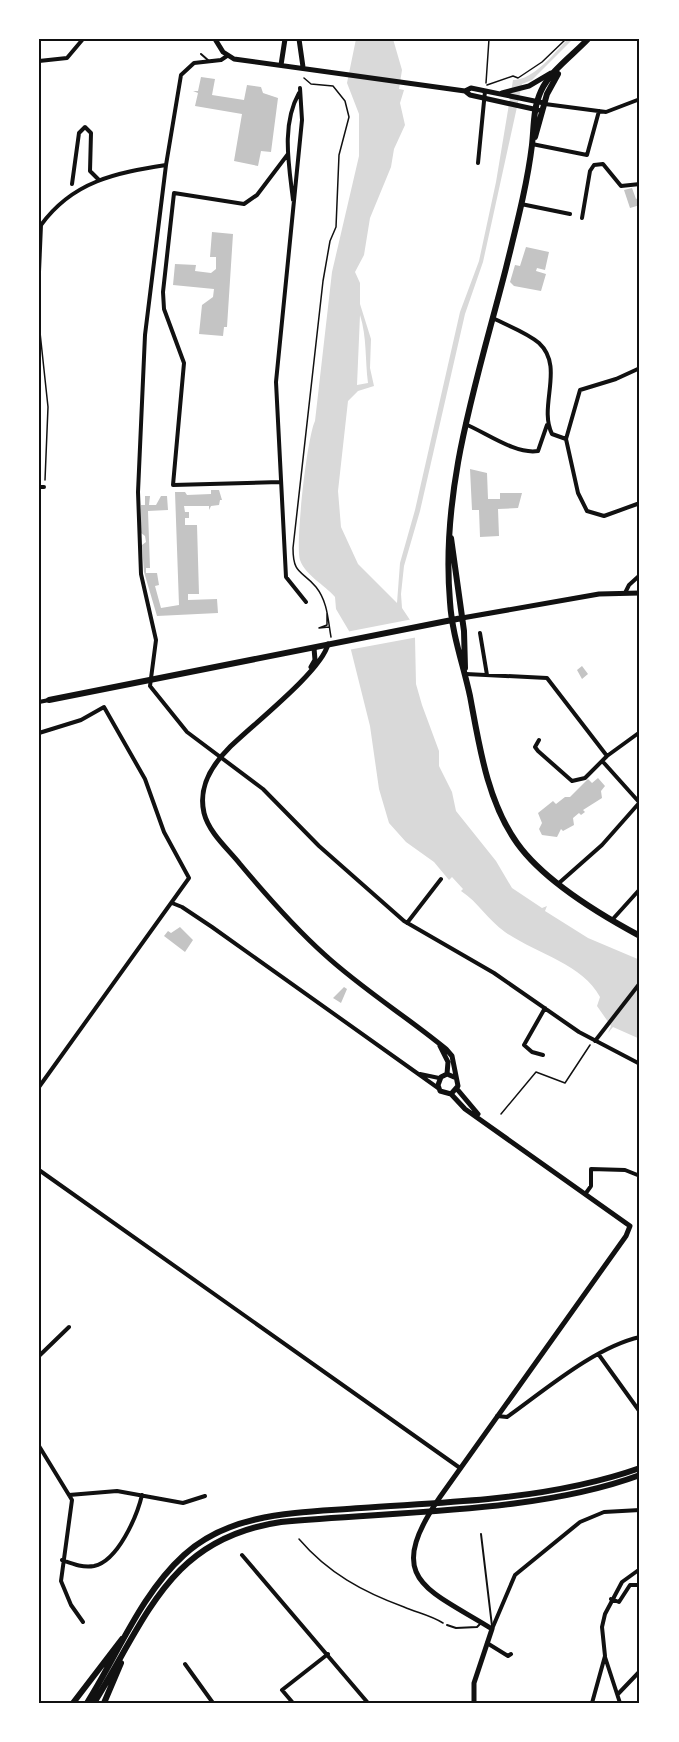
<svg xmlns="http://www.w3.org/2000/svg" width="679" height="1742" font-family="Montserrat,sans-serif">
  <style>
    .water { fill: #d9d9d9; fill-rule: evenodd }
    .pier { fill: #fff }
    .building { fill: #c4c4c4 }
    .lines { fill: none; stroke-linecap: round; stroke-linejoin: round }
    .path { stroke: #111; stroke-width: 1.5 }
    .service { stroke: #111; stroke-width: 2 }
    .minor { stroke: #111; stroke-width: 4 }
    .tertiary { stroke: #111; stroke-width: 5 }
    .secondary { stroke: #111; stroke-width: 6 }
    .neatline { fill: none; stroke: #111; stroke-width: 2 }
  </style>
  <rect width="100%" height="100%" fill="#fff"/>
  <path class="water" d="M356 39H393L402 70 399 89 404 90 400 103 405 125 394 149 391 167 370 218 364 255 355 272 360 283V304L371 339 370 368 374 386 358 391 348 401 338 491 341 527 358 564 397 603 400 563 415 510 460 312 479 261 496 182 513 80C534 80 554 53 568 39H573L532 80 522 84 483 262 465 314 420 511 404 566 401 594 402 608 410 620 415 638 416 684 422 705 439 751V766L452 792 456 811 496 861 512 888 542 908 547 906 545 911 588 938 640 960V1039L613 1027 608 1033 611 1026 597 1006 600 997C583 964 535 953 505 932 488 920 478 902 461 891L463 889 452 877 449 880 434 862 406 842 389 823 379 789 370 726 351 650 349 631 336 609 335 597C324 584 306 576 300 560 295 545 307 437 315 421L332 272 359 156V114L347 83ZM360 315C367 337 365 360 368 383L357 385Z"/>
  <path class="pier" d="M413 619 418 637 348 650 346 632Z"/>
  <path class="building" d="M201 77 215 79 212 95 244 100 247 85 261 87 263 93 278 98 271 152 261 151 258 166 234 161 242 114 195 106 198 93 193 91H198Z
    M632 188 636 199 640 197V205L630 208 624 190Z
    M212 232 233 234 227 327H224L223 336 199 334 202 305 213 297 214 289 173 285 175 264 196 265 195 271 211 273 216 269V257H210Z
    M526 247 549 252 545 270 537 268 536 271 546 274 541 291 514 286 510 282 515 265 520 266Z
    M470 469 487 473 488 499H500V493H522L518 508 498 509 499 536 480 537 479 510H472Z
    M211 490H219L222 500H220L219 505 211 506 209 510V506H184L185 512H189V518H185V525H197L199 594H188V600L217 599 218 613 157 616 144 572 142 545 146 542 145 536 141 533V505H145V496H150L149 505H156L161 496H167L168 510 148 511 150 568H146V573H157L159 585 155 586 161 608 179 605 175 492H185L187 495 211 494Z
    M582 666 588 674 582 679 577 670Z
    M598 778 605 786 601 791 602 798 583 810 585 812 581 815 579 813 573 818 574 825 563 831 561 829 557 837 542 835 539 829 542 823 538 813 553 801 556 804 565 797H570L588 779 592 783Z
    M180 927 193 940 185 952 164 936 168 931 171 933Z
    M344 987 347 989 341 1003 333 998Z"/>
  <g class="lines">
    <path class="path" d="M304 78 311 84 333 86 345 101 349 117 339 155 336 227 330 241 323 281 293 548C293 575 302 570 316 587 328 602 328 621 331 637
      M486 83 489 39
      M487 85 513 76 518 78 542 62 566 39
      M39 323 48 407 45 480
      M327 613V625L319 628 329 627
      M501 1114 536 1072 565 1083 590 1045
      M299 1539C328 1573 363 1592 404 1607 418 1613 430 1615 443 1623"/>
    <path class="service" d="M201 54 209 61
      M481 1534 492 1626
      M447 1625 456 1628 477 1627 481 1623"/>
    <path class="minor" d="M227 56 221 60 194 63 181 75 166 165 145 335 138 492 141 574 156 640 150 686 187 732 263 789 319 846 404 921 494 973 579 1032 640 1064
      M39 61 67 58 83 39
      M300 88 302 120 276 382 286 577 306 602
      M545 104 606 112 640 99
      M532 144 587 155 599 111
      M478 163 485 91
      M72 184 79 133 85 127 91 133 90 171 99 180
      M293 200C289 165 281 125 299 93
      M521 204 570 214
      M582 218 590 171 594 165 603 164 621 186 640 184
      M39 272 41 225C73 181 116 173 166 165
      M493 318C508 326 526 332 539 343 565 367 538 406 552 434L566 439
      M640 368 616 379 580 390 566 439 578 493 587 511 604 516 640 503
      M465 424C485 432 516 455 538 451L547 425
      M280 482 173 485 184 363 164 309 163 292 174 193 244 204 257 195 288 154
      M39 487H44
      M625 593 629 585 640 575
      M480 633 487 675
      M466 674 547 678 607 756
      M39 702 49 700
      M39 733 81 720 104 707 145 779 164 832 189 878 39 1087
      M539 740 535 747 538 751 572 781 585 778 607 756 640 732
      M604 763 639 802
      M559 883 602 845 640 802
      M172 903 182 907 212 927 438 1088
      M612 920 640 889
      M407 923 441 879
      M595 1041 640 983
      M543 1055 532 1052 524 1045 545 1008
      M420 1074 439 1078
      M39 1170 460 1468
      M586 1193 591 1186V1169L625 1170 640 1176
      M599 1355 640 1412
      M39 1356 69 1327
      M497 1416 507 1417C545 1390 595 1347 640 1337
      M39 1446 72 1500 61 1581 71 1605 83 1622
      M69 1495 117 1491 183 1503 205 1496
      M242 1555 368 1703
      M62 1560C73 1564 83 1568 94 1566 118 1561 137 1516 142 1495
      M611 1599 619 1602 630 1585H640
      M492 1629 515 1575 580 1522 604 1512 640 1510
      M487 1643 508 1656 511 1654
      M605 1657 620 1703
      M185 1664 213 1703
      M618 1694 640 1671
      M293 1703 282 1690 328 1654
      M592 1703 605 1656 602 1627 605 1614 622 1582 640 1569"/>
    <path class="tertiary" d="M215 39 223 52 234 59 465 91 471 88 544 103
      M299 39 303 67
      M281 65 285 39
      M465 91 470 95 538 110
      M502 93 529 86 551 73
      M462 618 599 594 640 593
      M328 644C322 671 251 726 229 748 211 766 198 787 204 813 209 833 228 849 240 864 266 895 294 927 324 954 362 989 406 1016 446 1049L452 1056 458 1086 451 1094 440 1091 438 1085 441 1077 447 1074 454 1077
      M311 667 315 660 314 648
      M440 1046 448 1062 447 1074
      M457 1089 478 1114
      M451 1094 465 1109 630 1226 626 1236 440 1497C383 1580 426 1588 492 1629L474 1683V1703"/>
    <path class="secondary" d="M588 39C573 55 550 71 541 91 533 108 534 127 532 145 527 186 516 227 506 268 478 378 440 487 450 602 452 634 463 664 470 696 479 744 487 801 517 843 544 881 599 914 640 936
      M535 137 547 94 558 74
      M451 538 464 631 465 668
      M49 700 462 618
      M73 1703 122 1639
      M87 1703C118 1654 141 1594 184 1555 232 1511 300 1513 361 1508 403 1505 446 1503 488 1499 539 1494 592 1485 640 1468
      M94 1703C147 1618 169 1538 281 1522 393 1511 535 1514 640 1475
      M104 1703 121 1663"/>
  </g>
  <rect width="679" height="1742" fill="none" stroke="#ffffff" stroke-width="81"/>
  <rect x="40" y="40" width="598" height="1662" class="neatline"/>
</svg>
